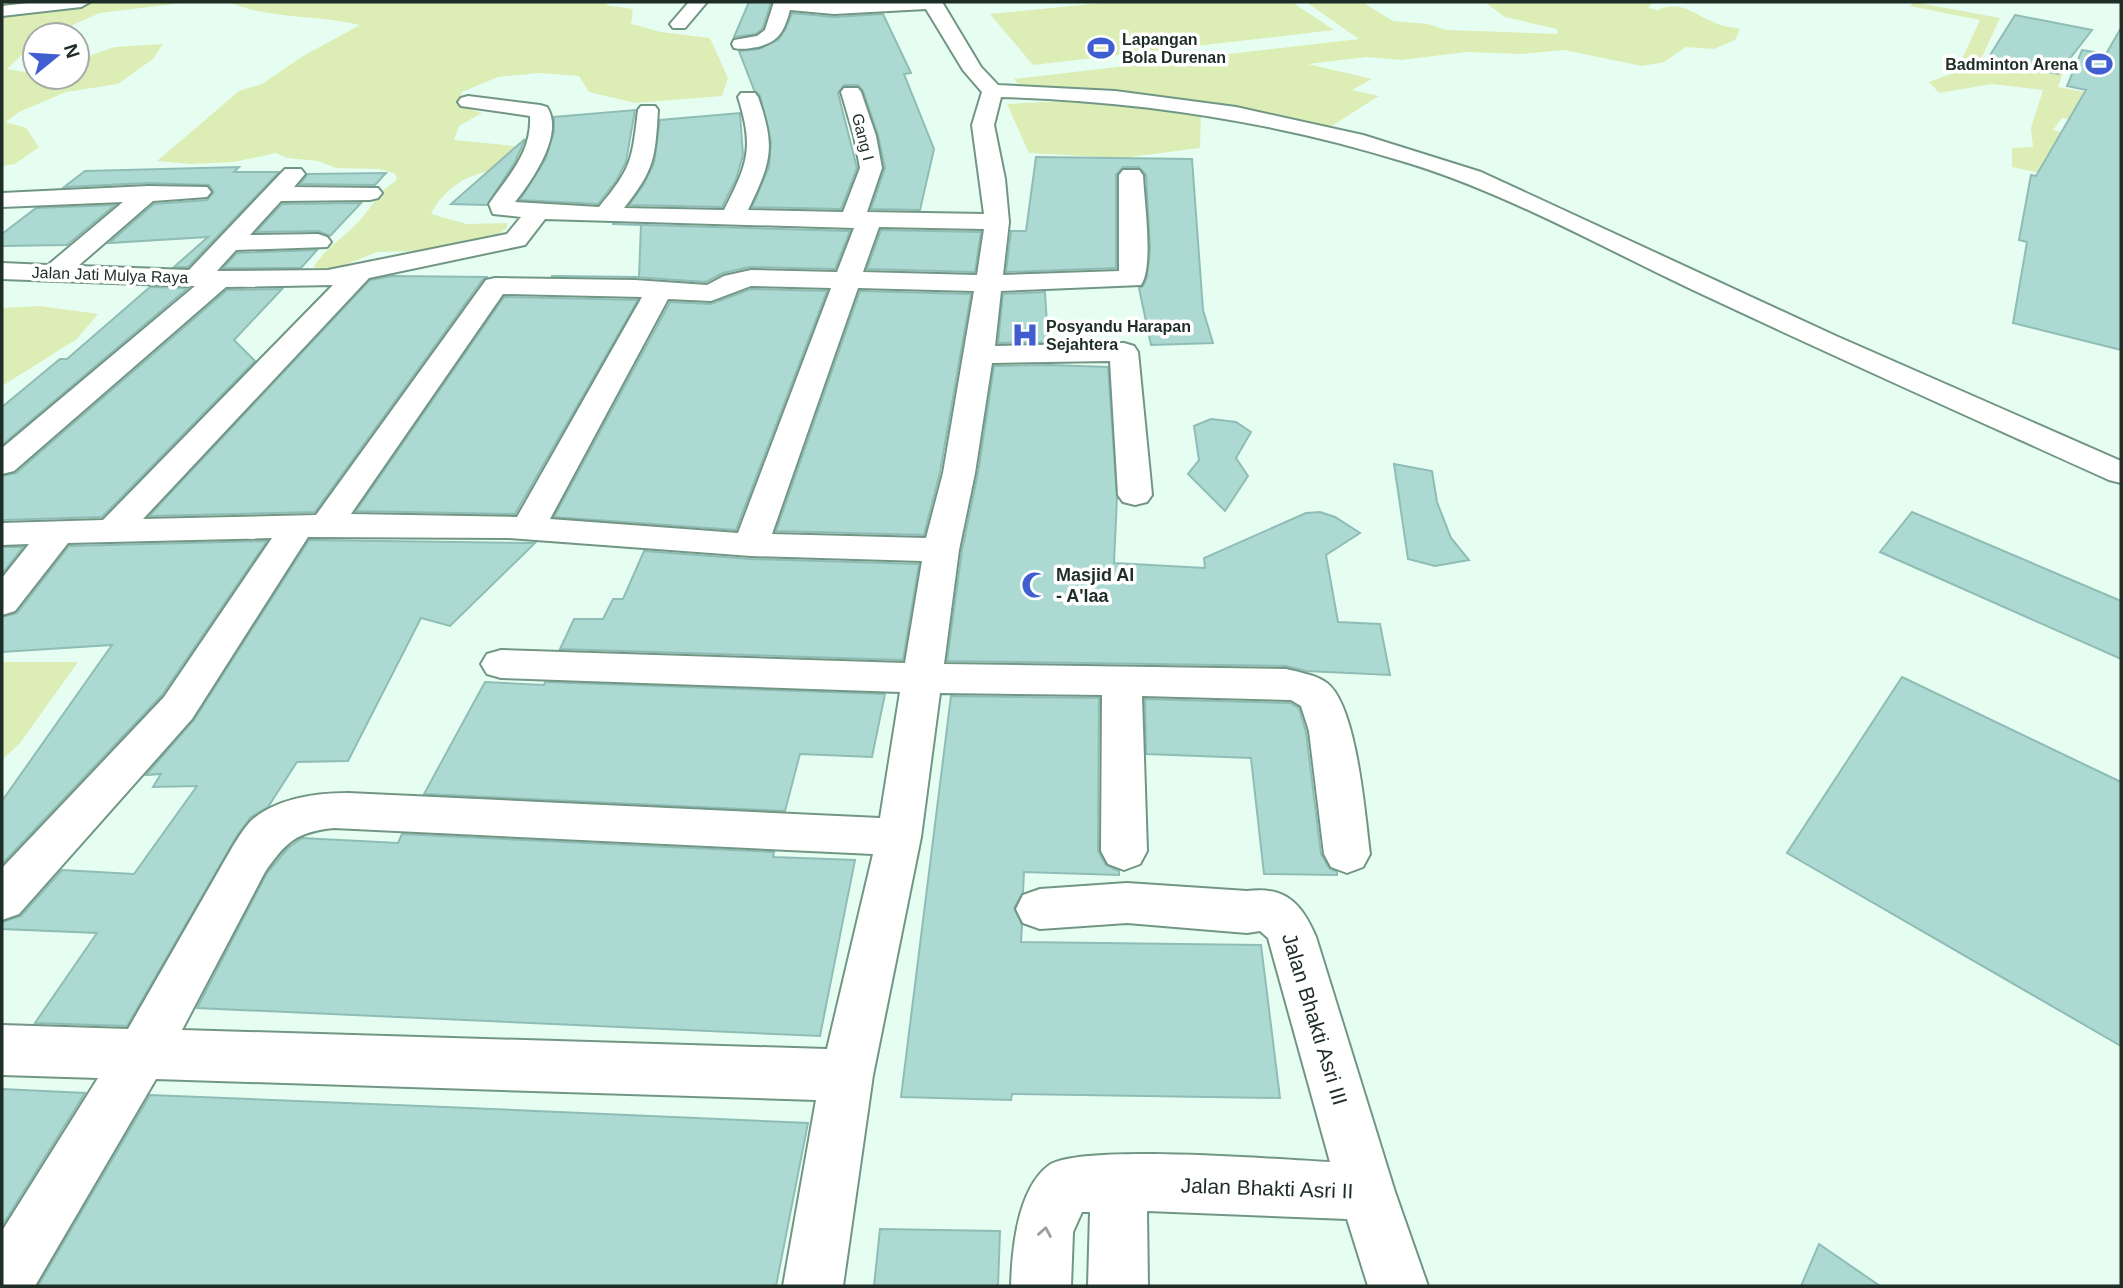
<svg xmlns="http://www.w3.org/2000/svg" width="2123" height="1288" font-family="Helvetica,sans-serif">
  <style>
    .green { fill: #dcedb6 }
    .building { fill: #acdad3; stroke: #8fbcb5; stroke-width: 2 }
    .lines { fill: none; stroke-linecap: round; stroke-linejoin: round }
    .minor-casing { stroke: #719684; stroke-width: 4 }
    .secondary-casing { stroke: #719684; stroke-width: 4 }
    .minor { fill: #fff; fill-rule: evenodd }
    .secondary { fill: #fff; fill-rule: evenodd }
    .oneway { stroke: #9aa09d }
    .labels { text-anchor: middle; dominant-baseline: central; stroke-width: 7; stroke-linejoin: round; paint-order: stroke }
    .far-poi-label { font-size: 16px; font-weight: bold; fill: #1e2d26; stroke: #fff; text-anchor: start }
    .far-street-label { font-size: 16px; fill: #1e2d26; stroke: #fff }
    .poi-label { font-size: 18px; font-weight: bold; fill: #1e2d26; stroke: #fff; text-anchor: start }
    .near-street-label { font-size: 21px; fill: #1e2d26; stroke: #fff }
  </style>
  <rect width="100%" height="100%" fill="#e6fef2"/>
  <path class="green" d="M2 2H191L100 13 49 35H35V42L7 69 24 72 35 70V77H77V60L115 47 163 44 153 59 118 84 66 92 19 112 6 122 26 128 39 147 15 164 2 166Z
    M229 2H609L606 5 633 9 631 24 661 32 710 38 728 78 722 96 635 103 589 92 579 76 539 73 498 77 462 92 457 105 482 113 459 126 454 140 544 149 571 155 536 192C530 186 523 176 515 173 482 163 445 185 431 214L467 224 507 223V228L495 237 425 251 377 252 337 268 317 271 314 266C327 247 347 235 362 218 373 205 380 190 396 181L397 177 394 173 379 169 336 168 318 161 287 158 276 153 234 162 192 164 157 161 239 91 262 84 303 56 360 25C317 14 270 20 229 2Z
    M1111 2H1292L1334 30 1033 65 990 14Z
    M1306 2H1362L1393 21 1428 24 1447 30 1558 34 1557 29 1505 17 1486 3 1438 2H1653L1648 8 1658 10C1679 0 1691 12 1711 21 1720 26 1730 27 1740 29L1735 40 1714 49 1686 47 1664 62 1642 66 1564 50 1521 54 1466 52 1401 60 1367 57 1308 64 1372 79 1352 90 1379 96 1330 127 1157 95 1092 88 1020 87 1014 79 1359 39Z
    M1914 2 2000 18 1980 61 2023 69 2028 61 2064 69 2058 87 2121 99V130L2062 118 2053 130 2121 146V190L2012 167V148L2033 147 2031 128 2043 90 1992 84 1939 93 1929 82 1956 72 1980 20 1910 6Z
    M1079 100 1145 104 1201 115 1200 148 1121 158 1029 153 1007 104Z
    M40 306 98 314 77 339 2 386V308Z
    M2 662H78L20 743 2 760Z"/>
  <path class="building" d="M749 2H771L763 28 756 34 734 37Z
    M792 13 834 17 883 14 911 73 904 74 934 149 920 210 871 209 885 168 878 135 863 91 858 85H844L838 93 857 168 841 209 752 207 769 167 771 142 760 96 754 90 739 51 759 49 778 40 785 30Z
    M2015 15 2092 30 2058 74 1987 60Z
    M2121 28V350L2013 323 2027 242 2019 240 2031 175 2036 176 2086 90 2067 86 2082 50 2106 54Z
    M635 110 626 162 616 181 598 204 520 200 546 158 554 131V117Z
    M740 113 743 155 736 179 722 207 629 205 644 184 654 163 660 120Z
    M525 139 515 162 487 205 451 204Z
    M1036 157 1192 159 1203 310 1213 343 1151 345 1139 288 1143 286 1147 277 1150 249 1146 175 1139 167H1123L1116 175V268L1006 272 1011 231H1026Z
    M239 167 234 172H279L188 267H174L208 237 109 243 154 204 207 200 214 192 209 185 148 183 64 187 85 171Z
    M386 173 375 185 300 184 308 174Z
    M361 203 330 236 318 231 256 232 282 204Z
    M115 205 67 245 2 246V234L36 208Z
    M612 224 850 231 835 269 750 267 723 273 706 282 635 277 551 276 639 277 641 225Z
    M881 230 981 232 975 272 867 269Z
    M317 250 301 268H223L237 253Z
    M392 276 488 277 484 278 315 512 149 516 370 280Z
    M150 287 188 288 2 445V407L60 359H67Z
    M282 289 234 340 255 361 102 517 2 520V476L16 473 227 290Z
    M751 289 827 291 736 530 554 517 670 302 711 304Z
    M860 291 971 294 940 472 924 535 776 531Z
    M1045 292 1048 342 998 343 1003 294Z
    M504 297 638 300 515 514 356 511Z
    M1050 365 1108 367 1117 497 1114 563 1205 568 1204 558 1306 513 1320 512 1335 517 1360 533 1326 555 1338 622 1380 624 1390 675 1306 671 1286 666 947 661 962 550 978 473 994 366Z
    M1211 419 1236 422 1251 432 1236 458 1248 476 1225 511 1188 474 1199 460 1194 426Z
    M1394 464 1432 471 1437 502 1451 538 1469 560 1435 566 1408 559Z
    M1912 512 2121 601V659L1880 552Z
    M309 540 535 543 450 626 421 618 348 761 297 762 268 807 251 817 238 834 127 1026 35 1023 97 933 2 929V922L21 916 62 870 134 874 197 786 153 787 161 774 146 775 194 720Z
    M267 541 162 695 2 864V801L112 645 2 652V617L17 613 69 546Z
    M2 547H23L2 574Z
    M644 551 751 559 919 564 903 660 560 649 574 619H603L613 599H623Z
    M1902 677 2121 782V1046L1787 853Z
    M485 682 544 685 545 682 885 694 872 757 800 754 785 811 424 794Z
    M951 696 1099 698 1098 851 1106 865 1119 871V875L1024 872 1023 892 1014 908 1022 925 1021 942 1261 945 1280 1098 1012 1094 1011 1100 901 1097Z
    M1145 699 1290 703 1299 708 1306 732 1321 854 1329 868 1337 872V875L1264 874 1251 758 1146 754Z
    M402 834 774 852 773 857 855 860 820 1036 197 1008 267 873 288 848 302 838 398 843Z
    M2 1089 85 1093 2 1226Z
    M150 1095 445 1107 808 1123 776 1286H38Z
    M880 1229 1000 1231 998 1286H874Z
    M1819 1244 1880 1286H1801Z"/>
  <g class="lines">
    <g class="minor-casing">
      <path id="minor" d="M689 2H707L685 28H673L670 24Z
        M774 2H942L981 67 998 85 1115 91 1236 107 1363 135 1481 172 1836 336 2121 461V483L2109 480C1970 417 1831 355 1693 290 1598 245 1504 192 1405 162 1273 121 1138 101 1001 97L994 125 1005 179 1009 222 1003 275 1119 271V175L1123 170H1139L1143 175C1144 200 1154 266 1141 285L1001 291 995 346 1124 343 1134 346 1138 352 1152 495 1147 502 1135 505 1123 502 1118 495 1110 361 992 363 975 473 959 550 944 664 1286 669C1299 672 1316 675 1327 683 1357 706 1365 816 1370 854L1363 867 1347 873 1331 867 1324 854 1309 731 1301 706 1291 700 1142 696 1147 851 1140 864 1124 870 1108 864 1101 851 1102 695 940 693 921 837 873 1075 843 1286H783L816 1100 156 1079 35 1286H2V1231L98 1078 2 1075V1025L128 1029 233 846C239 837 245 826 253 819 279 798 316 793 348 793L880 818 900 692 501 678 487 674 481 664 487 654 501 650 905 663 922 561 751 556 509 538 308 537 192 719 19 914 2 920V868L164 697 272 538 68 543 15 611 2 615V578L29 544 2 545V523L103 520 333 285 226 287 14 471 2 474V448L195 286 2 279V263L48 265 123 202 2 207V193L148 186 207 187 211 192 207 197 153 201 78 266 189 270 285 169H301L305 174 294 187 378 188 382 193 378 198 370 200 281 201 250 235 318 234 327 237 331 242 327 247 236 250 217 271 328 270 507 234 521 217 493 214 489 204C508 176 532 153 530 116L461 106 458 102 461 98 468 96 540 105 547 107C565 134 531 182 515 202L599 207C632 168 632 160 638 110L641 106H655L658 110C655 158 655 169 624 208L724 210C748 163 754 148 738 97L741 93H755L758 97C776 148 771 162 748 210L843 212 860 168 854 136 841 92 844 88H858L861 92 876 136 882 168 867 212 984 214 972 125 982 92 963 70 926 9 834 14 790 10C784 31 780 41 758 47 750 48 743 50 734 48L732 44 734 40 757 36 765 30ZM545 219 854 228 837 272 751 270 724 276 707 285 635 280 495 278 486 280 316 515 143 519 369 278 525 245ZM879 227 984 229 977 275 863 272ZM751 286 831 288 738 533 550 519 668 299 711 301ZM858 288 974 291 943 473 926 538 772 534ZM503 294 642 297 517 517 351 514ZM334 828 873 854 827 1049 182 1030 265 872C286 842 296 832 334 828Z
        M1127 883 1247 891C1286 886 1302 904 1316 937L1395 1192 1428 1286H1368L1347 1219 1147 1211 1148 1286H1088L1090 1212H1082L1073 1232 1071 1286H1011C1012 1251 1017 1190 1048 1166 1076 1143 1283 1160 1330 1162L1268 938 1260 931 1247 933 1127 923 1040 929 1023 923 1016 909 1023 895 1040 889Z"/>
    </g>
    <g class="secondary-casing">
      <path id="secondary" d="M37 2H90L81 7 2 16V6Z"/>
    </g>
    <use href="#minor" class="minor"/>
    <use href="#secondary" class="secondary"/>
  </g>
  <defs><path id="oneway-chevron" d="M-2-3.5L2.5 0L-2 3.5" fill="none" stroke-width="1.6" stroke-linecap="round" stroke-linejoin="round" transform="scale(1.75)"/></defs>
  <use class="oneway" href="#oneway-chevron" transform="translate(1045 1232) rotate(-80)"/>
  <defs>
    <g id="stadium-bare" transform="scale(2.1)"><path d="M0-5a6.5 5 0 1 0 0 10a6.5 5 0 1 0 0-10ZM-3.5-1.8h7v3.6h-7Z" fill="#415ed1" stroke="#fff" stroke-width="2.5" paint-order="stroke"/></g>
    <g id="hospital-bare" transform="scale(2.1)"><path d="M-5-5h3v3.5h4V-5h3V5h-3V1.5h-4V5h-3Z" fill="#415ed1" stroke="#fff" stroke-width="2.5" paint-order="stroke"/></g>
    <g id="mosque-bare" transform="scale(2.1)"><path d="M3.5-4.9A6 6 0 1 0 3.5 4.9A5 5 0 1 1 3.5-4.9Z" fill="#415ed1" stroke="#fff" stroke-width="2.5" paint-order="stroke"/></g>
  </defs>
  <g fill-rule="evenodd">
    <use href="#stadium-bare" x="1101" y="48"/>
    <use href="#stadium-bare" x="2099" y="64"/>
    <use href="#hospital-bare" x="1025" y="335"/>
    <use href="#mosque-bare" x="1035" y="585"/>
  </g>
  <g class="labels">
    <g class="far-poi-label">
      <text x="1122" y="39">Lapangan<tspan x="1122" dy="18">Bola Durenan</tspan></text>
      <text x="2078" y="64" text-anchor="end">Badminton Arena</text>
      <text x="1046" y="326">Posyandu Harapan<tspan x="1046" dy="18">Sejahtera</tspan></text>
    </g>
    <g class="far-street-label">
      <text transform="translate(863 137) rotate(76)">Gang I</text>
      <text transform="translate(110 275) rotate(2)">Jalan Jati Mulya Raya</text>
    </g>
    <g class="poi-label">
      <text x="1056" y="575">Masjid Al<tspan x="1056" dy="21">- A'laa</tspan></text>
    </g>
    <g class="near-street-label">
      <text transform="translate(1315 1019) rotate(73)">Jalan Bhakti Asri III</text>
      <text transform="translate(1267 1188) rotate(2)">Jalan Bhakti Asri II</text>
    </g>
  </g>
  <rect width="2123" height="1288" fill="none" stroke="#1e2d26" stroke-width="7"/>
  <g transform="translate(56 56) rotate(72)"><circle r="33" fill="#ffffff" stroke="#a5aba8" stroke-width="2"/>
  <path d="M0-5L12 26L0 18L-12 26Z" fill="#415ed1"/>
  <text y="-10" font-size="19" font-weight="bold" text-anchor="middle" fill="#1e2d26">N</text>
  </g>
</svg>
